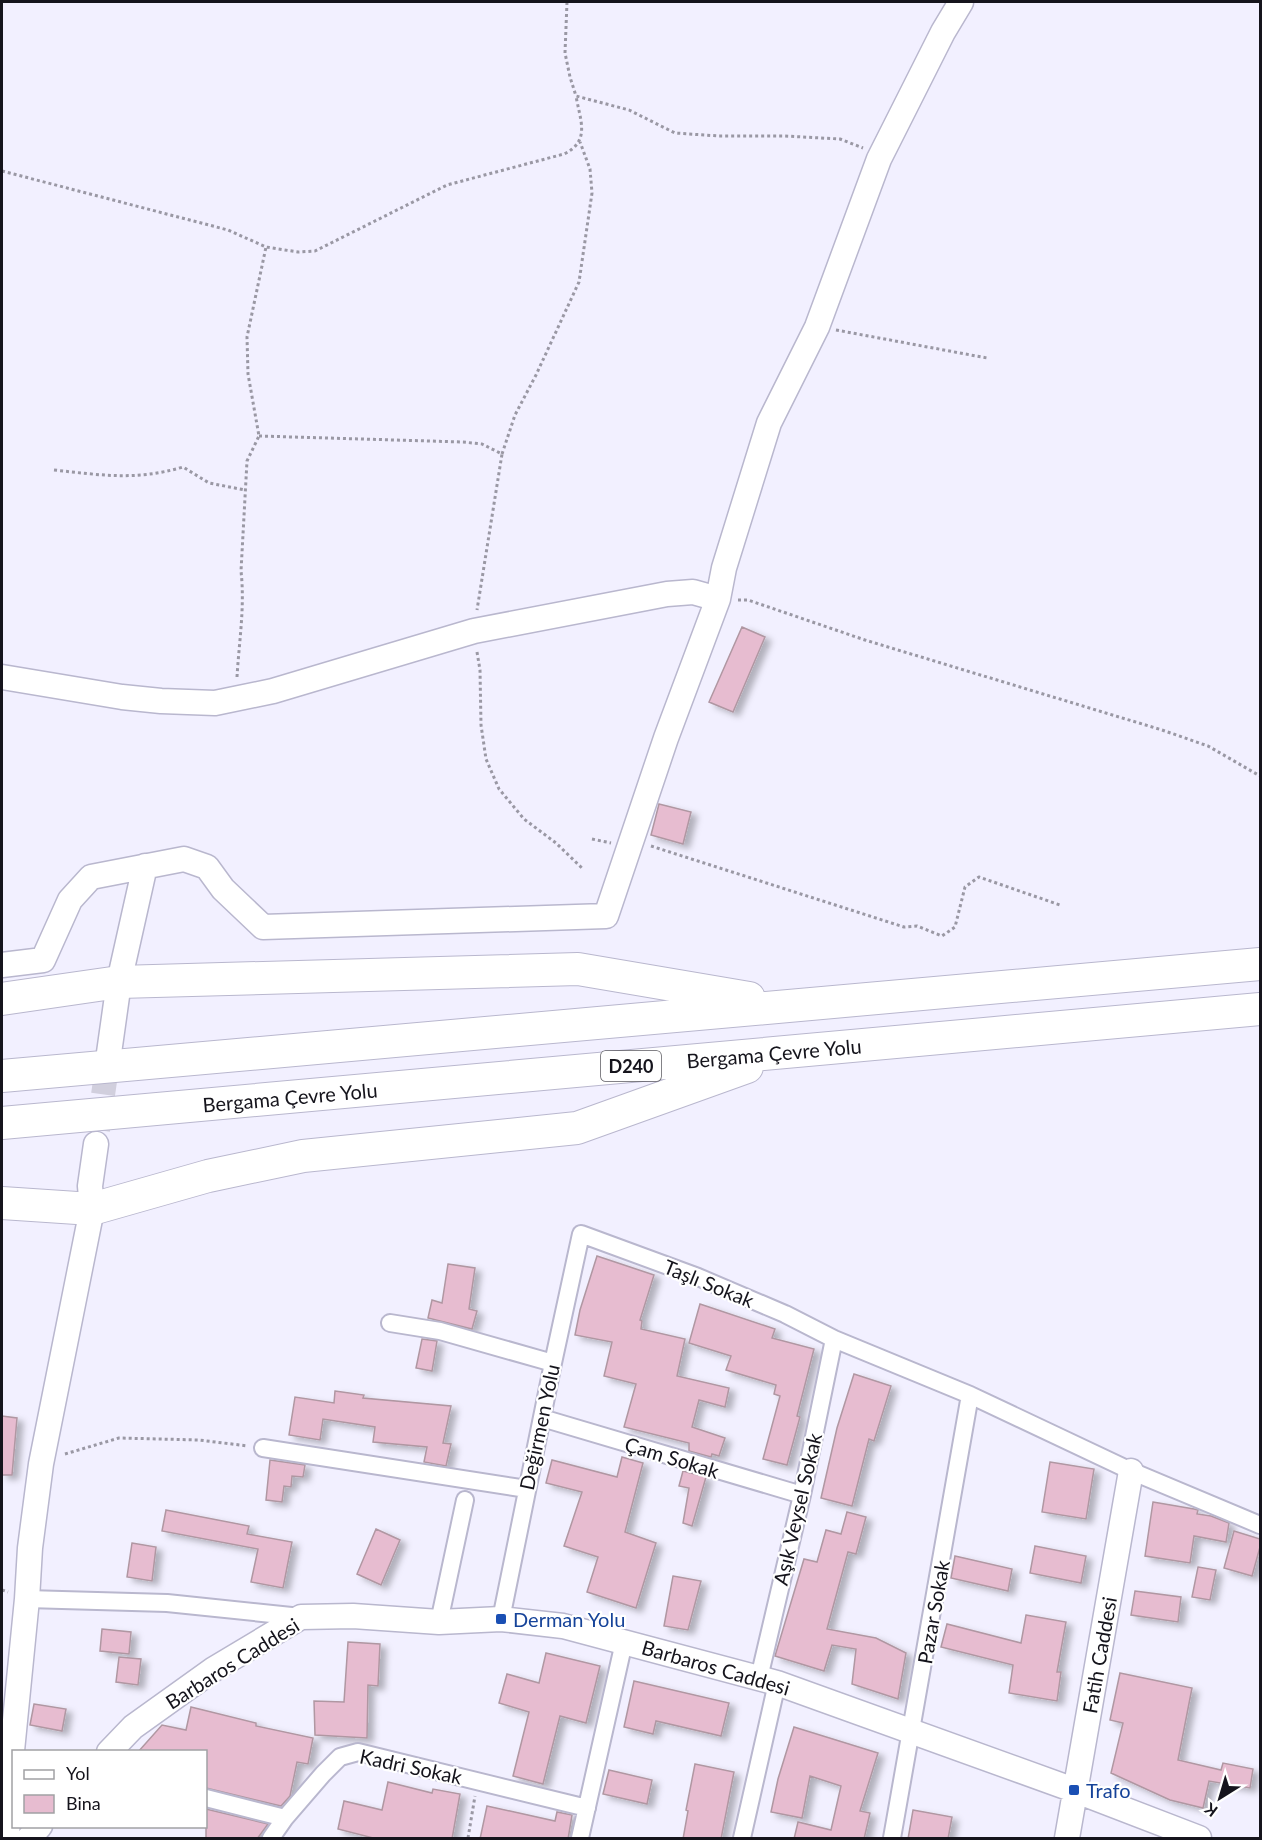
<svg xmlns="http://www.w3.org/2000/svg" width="1262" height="1840" font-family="Lato,sans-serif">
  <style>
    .building { fill: #e7bcd0; stroke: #b097a2; stroke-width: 1.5; filter: url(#shadow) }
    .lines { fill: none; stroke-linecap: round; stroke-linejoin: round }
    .secondary-tunnel { stroke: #d1cfdd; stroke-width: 24; stroke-dasharray: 24 12; stroke-linecap: butt }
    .street-casing { stroke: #b9b7ce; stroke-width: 20 }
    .secondary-casing { stroke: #b9b7ce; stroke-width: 27 }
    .highway-casing { stroke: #b9b7ce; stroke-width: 34 }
    .path { stroke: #9a98a4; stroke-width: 3; stroke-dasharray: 3 3; stroke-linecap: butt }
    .street { stroke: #fff; stroke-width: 16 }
    .secondary { stroke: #fff; stroke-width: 24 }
    .highway { stroke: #fff; stroke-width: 32 }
    .transit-dot { fill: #1a4fb4; stroke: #fff; stroke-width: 2 }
    .labels { text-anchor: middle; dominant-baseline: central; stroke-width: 4.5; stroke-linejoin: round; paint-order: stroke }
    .shield { fill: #fff; stroke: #5b5a60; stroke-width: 1.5 }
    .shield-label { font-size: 18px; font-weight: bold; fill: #15141c }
    .street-label { font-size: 20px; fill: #15141c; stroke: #fff }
    .transit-label { font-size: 20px; fill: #164399; stroke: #fff; text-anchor: start }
  </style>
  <defs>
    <filter id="shadow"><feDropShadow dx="6" dy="4" stdDeviation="3" flood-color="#0004"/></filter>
  </defs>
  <rect width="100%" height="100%" fill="#f2f0ff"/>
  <path class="building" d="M742 627 765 637 733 712 709 702Z
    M659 804 691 812 683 844 651 835Z
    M597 1256 654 1275 640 1320 642 1321 641 1329 685 1339 677 1376 729 1388 725 1407 699 1400 692 1427 725 1438 719 1456 712 1454 711 1457 689 1451V1443L624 1427 636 1384 604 1376 612 1342 575 1335 580 1310Z
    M448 1264 475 1268 469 1309 477 1311 472 1329 428 1318 432 1300 442 1303Z
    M700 1304 775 1329 772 1338 814 1349 797 1416 800 1417 787 1465 763 1459 780 1396 774 1394 776 1385 726 1370 731 1356 689 1343Z
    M422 1339 437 1341 432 1371 416 1368Z
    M854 1374 891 1386 874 1441 869 1439 852 1506 821 1498 837 1428Z
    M335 1391 364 1395 363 1398 451 1406 443 1443 451 1444 446 1466 424 1462 427 1447 373 1442 375 1427 323 1419 320 1440 289 1435 295 1397 334 1403Z
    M2 1416 17 1418 12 1475H2Z
    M622 1457 643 1463 625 1532 656 1543 636 1608 587 1592 598 1557 564 1546 582 1492 546 1483 552 1460 617 1477Z
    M270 1460 305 1465 303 1477 292 1476 291 1487 284 1486 282 1502 266 1500Z
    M1050 1462 1094 1469 1086 1519 1042 1512Z
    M683 1471 706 1477 692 1526 683 1523 689 1488 679 1486Z
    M1153 1502 1194 1509 1198 1510 1197 1514 1211 1516 1229 1523 1226 1542 1194 1536 1190 1563 1145 1556Z
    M166 1510 249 1526 247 1534 292 1542 283 1588 251 1582 258 1549 162 1531Z
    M847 1512 866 1517 856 1554 848 1552 827 1629 876 1638 906 1653 898 1699 852 1684 856 1649 832 1645 824 1671 775 1656 804 1559 817 1562 826 1530 841 1534Z
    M376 1529 400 1540 381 1585 357 1574Z
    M1234 1531 1260 1539V1547L1252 1576 1224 1568Z
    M132 1543 156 1547 152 1581 127 1577Z
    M1035 1546 1086 1556 1081 1583 1030 1573Z
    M955 1556 1012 1569 1008 1591 951 1578Z
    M1198 1567 1216 1570 1210 1600 1192 1597Z
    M673 1576 701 1581 688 1630 664 1626Z
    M1135 1591 1181 1597 1178 1622 1131 1615Z
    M1026 1615 1066 1622 1057 1672H1061L1057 1701 1009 1693 1013 1665 941 1647 947 1624 1021 1643Z
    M102 1629 131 1632 129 1654 100 1651Z
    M348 1642 380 1644 378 1686 368 1685 367 1738 315 1735 314 1701 344 1702Z
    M546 1653 600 1666 586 1723 560 1716 543 1784 513 1776 529 1712 499 1703 507 1674 539 1683Z
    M119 1657 141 1659 138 1685 116 1682Z
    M1120 1673 1192 1688 1178 1760 1221 1770 1223 1763 1253 1769 1250 1788 1209 1781 1203 1808 1170 1800 1111 1773 1123 1723 1110 1720Z
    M634 1681 729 1703 721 1736 656 1721 653 1734 624 1727Z
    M34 1704 66 1709 62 1731 30 1725Z
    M191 1707 256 1723V1726L313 1738 308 1764 297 1762 290 1796 281 1806 206 1788V1752H138L162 1725 186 1730Z
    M794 1727 878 1753 860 1811 870 1813 864 1839H794L798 1822 831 1830 841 1786 810 1776 802 1818 771 1812 778 1779Z
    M695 1764 734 1772 721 1839H683L688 1811 686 1810Z
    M609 1770 652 1780 647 1804 603 1794Z
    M388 1782 432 1793 433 1789 460 1794 452 1839H377L338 1829 344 1801 382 1810Z
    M487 1806 555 1821 557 1812 572 1815 568 1839H480Z
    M206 1809 268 1824 257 1839H206Z
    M913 1810 952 1817 948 1839H908Z"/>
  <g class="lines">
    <path class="secondary-tunnel" d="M98 1130 109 1053"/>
    <g class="street-casing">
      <path id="street" d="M390 1323 440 1331 553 1363
        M542 1418 802 1495
        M263 1448 527 1489
        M27 1599 167 1603 301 1617
        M501 1619 553 1363 581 1234 698 1277 785 1314 834 1339 970 1395 1131 1471 1260 1525
        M439 1622 465 1500
        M759 1678 802 1495 834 1339
        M206 1798 285 1818
        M271 1838 285 1818 323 1774 340 1757 358 1752 587 1808
        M580 1838 624 1642
        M742 1838 777 1683
        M892 1838 970 1395"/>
    </g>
    <g class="secondary-casing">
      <path id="secondary" d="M2 677 122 697 161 701 215 703 273 691 474 631 667 594 693 592 718 599
        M2 965 43 960 70 900 91 877 184 859 207 867 223 889 263 927 606 916 666 738 718 599 724 568 769 423 817 327 879 159 943 32 961 2
        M109 1053 119 982 145 866
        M109 1752 133 1727 214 1669 301 1617 353 1616 439 1622 501 1619 563 1626 777 1683 1074 1790 1199 1838
        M7 1838 10 1771 27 1599 30 1548 41 1464 92 1209 90 1186 96 1144
        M29 1838 40 1826
        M1067 1838 1131 1471"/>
    </g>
    <g class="highway-casing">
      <path id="highway" d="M2 999 119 982 578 969 749 998
        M2 1076 1260 964
        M2 1123 1260 1009
        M2 1203 92 1209 208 1176 303 1156 577 1128 747 1067"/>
    </g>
    <path class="path" d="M567 2 565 53 570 77 576 96 629 110 675 133 719 136H785L840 139 863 148
      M2 171 228 230 266 247 298 252 315 251 447 185 564 154C591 141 580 120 576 96
      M836 330 987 358
      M259 436 463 442 482 444 502 454 477 610
      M502 454 515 415 536 375 579 282 592 193 590 169 580 142
      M54 470C101 475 136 481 183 467L209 483 245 490
      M738 600H748L865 640 1162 730 1208 746 1260 776
      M477 652 480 670 481 725 486 759 499 789 524 819 556 843 583 869
      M237 677C239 642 245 607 241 571L247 461 259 436 248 374 247 337 266 247
      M592 839 611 843
      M651 846 904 927 917 926 942 936 955 927 965 887 979 877 1060 905
      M65 1454 119 1438 199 1440 248 1446
      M2 1590 8 1592
      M468 1838 475 1796"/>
    <use href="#street" class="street"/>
    <use href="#secondary" class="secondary"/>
    <use href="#highway" class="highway"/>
  </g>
  <g class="transit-dot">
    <rect x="495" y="1613" width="12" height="12" rx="3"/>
    <rect x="1068" y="1784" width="12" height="12" rx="3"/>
  </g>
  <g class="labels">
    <rect class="shield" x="601" y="1051" width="60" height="30" rx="4.5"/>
    <g class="shield-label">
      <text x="631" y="1066">D240</text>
    </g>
    <g class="street-label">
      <text transform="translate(774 1053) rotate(-5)">Bergama Çevre Yolu</text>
      <text transform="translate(290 1097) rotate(-5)">Bergama Çevre Yolu</text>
      <text transform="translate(709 1283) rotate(22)">Taşlı Sokak</text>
      <text transform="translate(539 1427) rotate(-78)">Değirmen Yolu</text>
      <text transform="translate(672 1457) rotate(17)">Çam Sokak</text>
      <text transform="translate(797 1509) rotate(-77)">Aşık Veysel Sokak</text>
      <text transform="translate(933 1612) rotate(-80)">Pazar Sokak</text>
      <text transform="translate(1099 1655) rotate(-80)">Fatih Caddesi</text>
      <text transform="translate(232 1663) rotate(-32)">Barbaros Caddesi</text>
      <text transform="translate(716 1667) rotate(16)">Barbaros Caddesi</text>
      <text transform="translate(411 1766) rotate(12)">Kadri Sokak</text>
    </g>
    <g class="transit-label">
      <text x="513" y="1619">Derman Yolu</text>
      <text x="1086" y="1790">Trafo</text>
    </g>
  </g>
  <rect width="1262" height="1840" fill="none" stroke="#15141c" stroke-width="6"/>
  <rect x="12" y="1750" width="195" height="78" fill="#ffffff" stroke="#a1a1a4" stroke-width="1.5"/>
  <rect x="24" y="1770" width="30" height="9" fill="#ffffff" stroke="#a1a1a4" stroke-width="1.5"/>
  <text x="66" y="1780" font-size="18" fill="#15141c">Yol</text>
  <rect x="24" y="1795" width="30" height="18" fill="#e7bcd0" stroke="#a1a1a4" stroke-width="1.5"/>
  <text x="66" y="1810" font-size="18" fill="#15141c">Bina</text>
  <g transform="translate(1220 1798) rotate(217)" stroke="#ffffff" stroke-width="4.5" paint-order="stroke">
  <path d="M0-4.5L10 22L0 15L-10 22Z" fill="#15141c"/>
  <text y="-9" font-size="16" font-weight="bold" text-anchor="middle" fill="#15141c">K</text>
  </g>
</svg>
